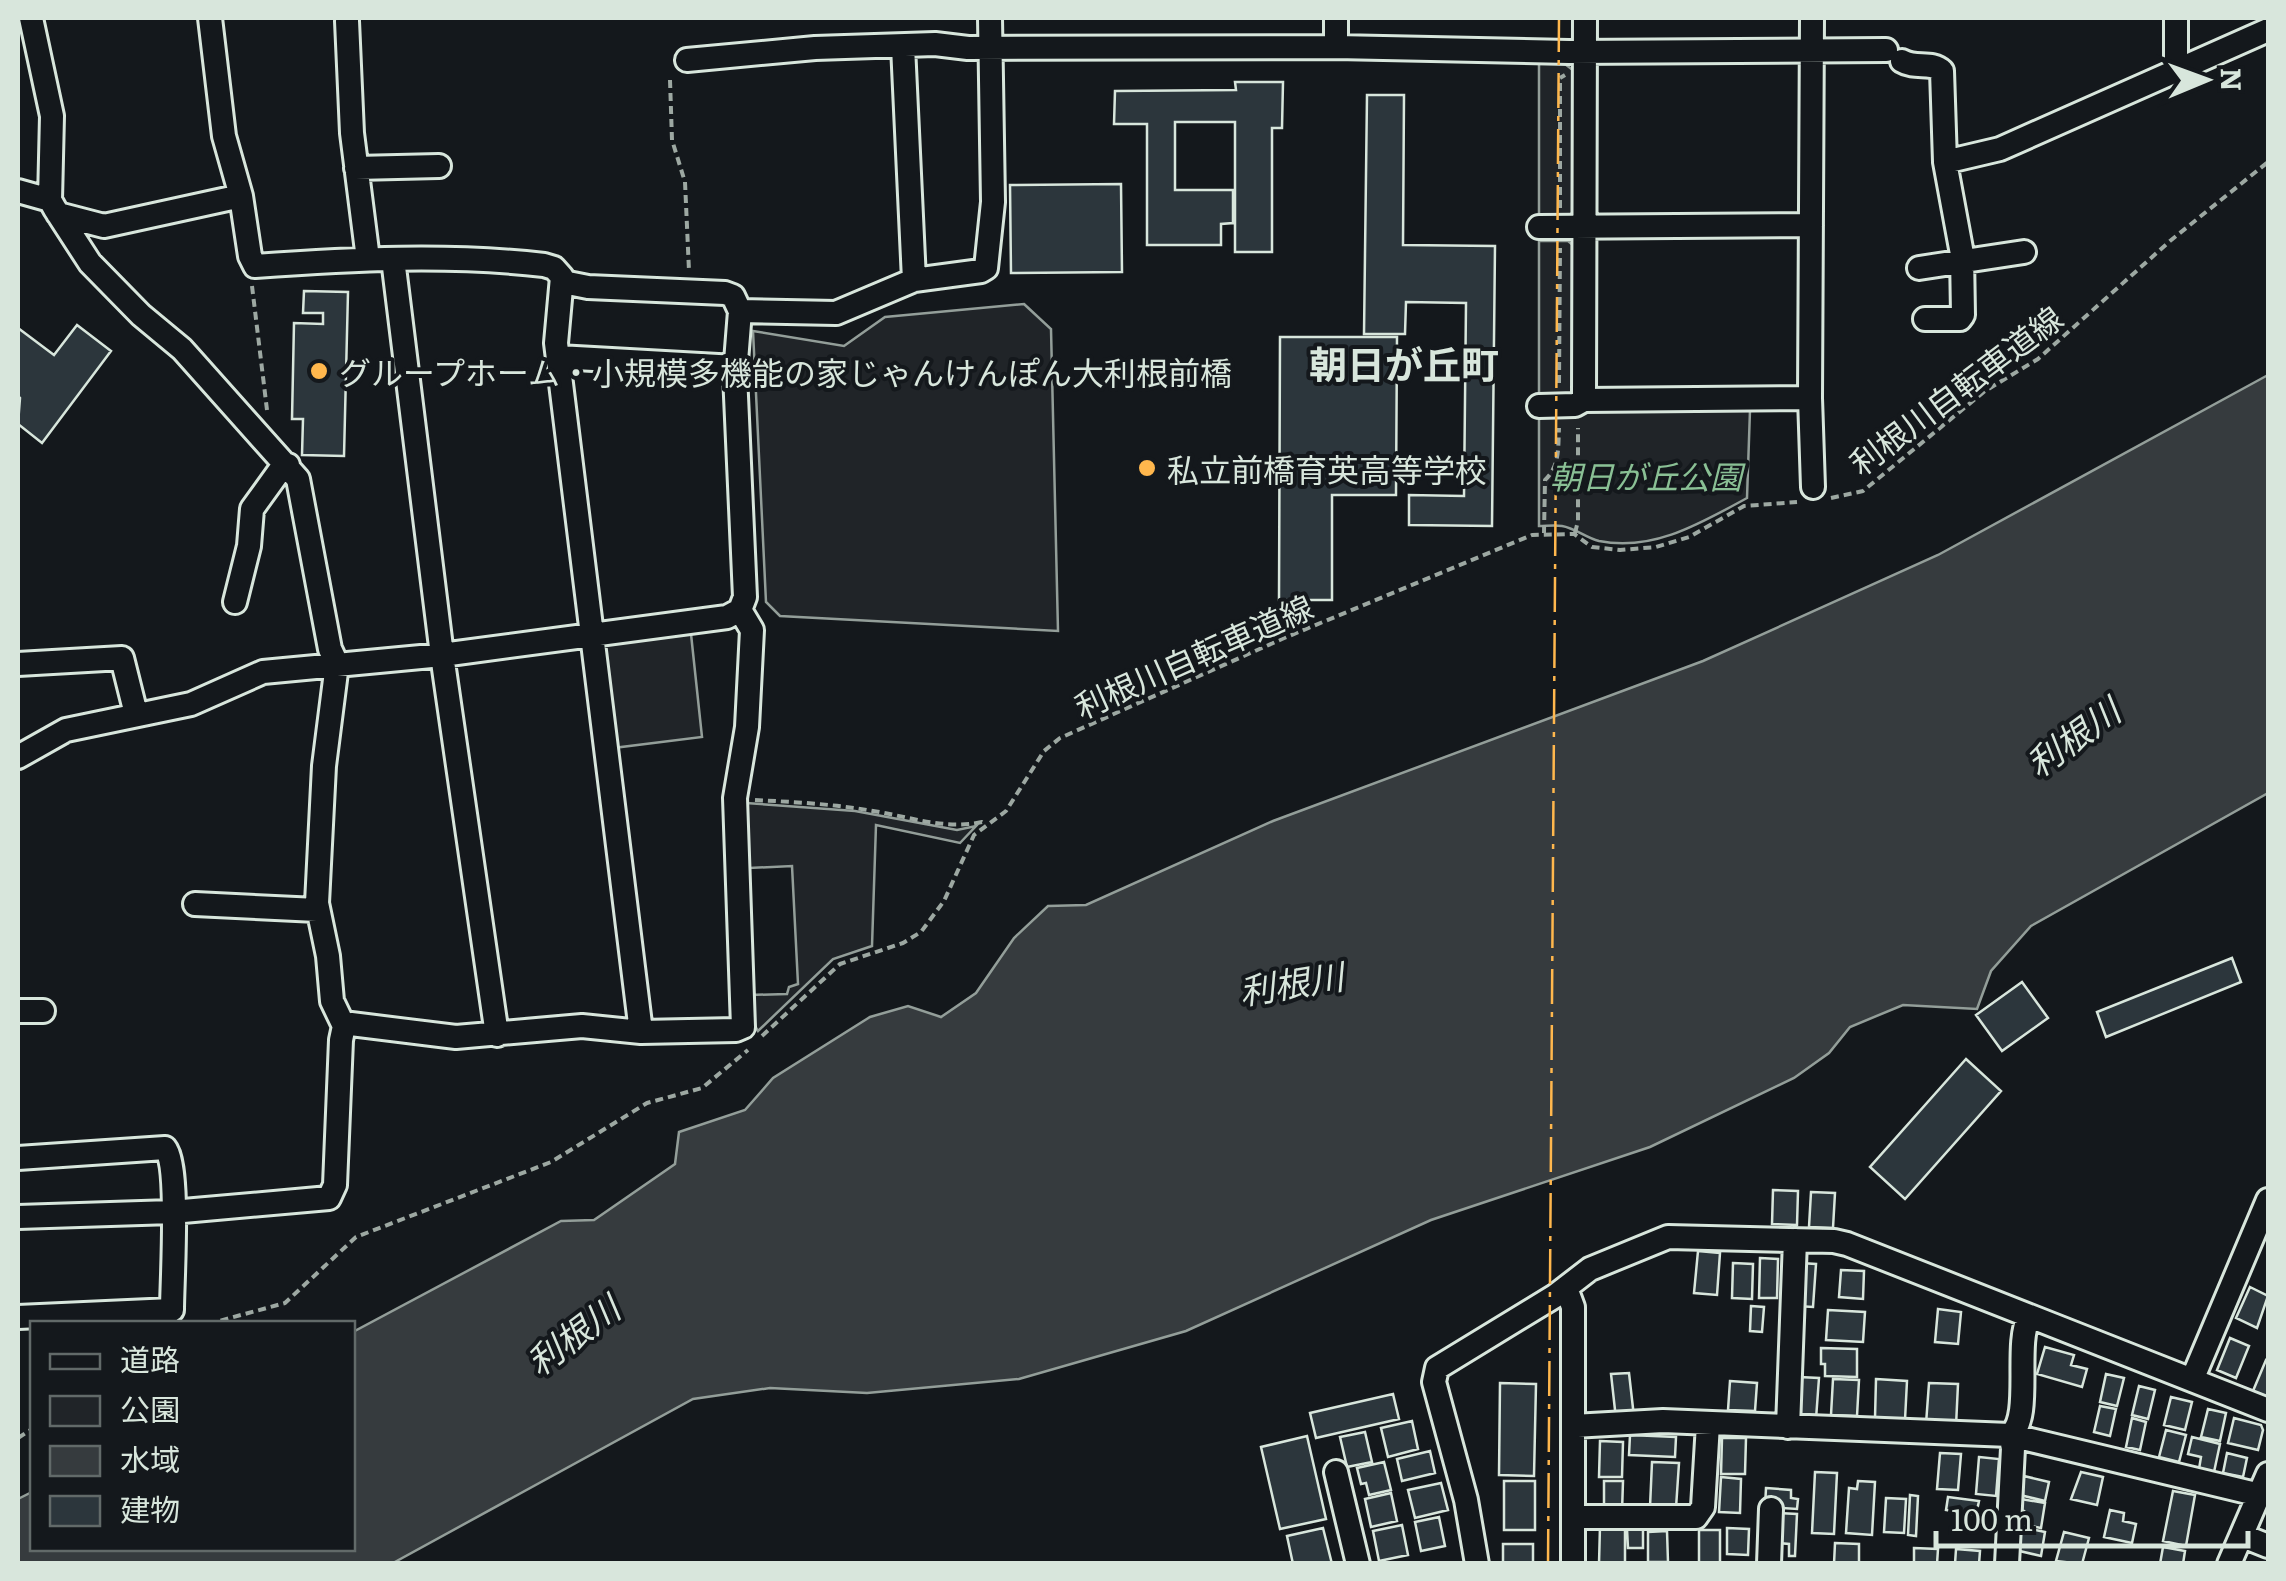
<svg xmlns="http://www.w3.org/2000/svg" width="2286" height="1581" font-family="Literata,'Noto Sans JP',serif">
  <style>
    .green { fill: #202428; stroke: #939e99; stroke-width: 2.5 }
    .water { fill: #363b3e; stroke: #939e99; stroke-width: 2.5 }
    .building { fill: #2c363c; stroke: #d8e6dc; stroke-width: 2.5 }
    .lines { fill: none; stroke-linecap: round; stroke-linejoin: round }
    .minor-casing { stroke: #d8e6dc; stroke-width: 28 }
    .path { stroke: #9da8a2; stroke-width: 4; stroke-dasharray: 8 5; stroke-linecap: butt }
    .minor { stroke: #14181c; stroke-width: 22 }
    .power { stroke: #ffb74d; stroke-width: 2.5; stroke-dasharray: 35 8 5 8; stroke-linecap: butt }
    .poi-dot { fill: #ffb74d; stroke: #14181c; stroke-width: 4 }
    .labels { text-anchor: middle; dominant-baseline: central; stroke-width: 8; stroke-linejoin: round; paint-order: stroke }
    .poi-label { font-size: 32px; fill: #d8e6dc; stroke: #14181c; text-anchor: start }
    .street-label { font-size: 32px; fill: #d8e6dc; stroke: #14181c }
    .park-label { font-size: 32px; font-style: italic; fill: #8ac095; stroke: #14181c }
    .water-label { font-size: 35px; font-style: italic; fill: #d8e6dc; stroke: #14181c }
    .quarter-label { font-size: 38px; font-weight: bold; fill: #d8e6dc; stroke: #14181c }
  </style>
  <rect width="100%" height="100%" fill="#14181c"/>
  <path class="green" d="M1539 63 1565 64 1574 71V211L1568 219 1539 220Z
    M1539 241H1568L1574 246V391L1568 397H1539Z
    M1024 304 1051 329 1058 631 780 616 766 602 753 331 844 346 885 317Z
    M1539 410H1750L1747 498C1701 523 1653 552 1599 541 1586 538 1575 528 1562 526 1555 525 1546 526 1539 526Z
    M691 634 702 737 613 748 604 645Z
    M746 803 855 811 957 830 976 826 960 843 876 825 872 946 833 959 758 1031 753 1023 749 995 787 994 789 987 798 984 792 866 749 868Z"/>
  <path class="water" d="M2268 375V793L2031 926 1991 971 1977 1009 1903 1005 1850 1027 1829 1053 1794 1078 1650 1147 1431 1220 1186 1331 1019 1379 867 1393 770 1388 693 1399 393 1563H18V1499L32 1492V1548H352L353 1332 561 1221 594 1220 675 1164 679 1132 745 1110 773 1078 870 1017 908 1006 941 1017 976 993 1014 938 1048 906 1086 905 1273 821 1703 661 1938 555Z"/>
  <path class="building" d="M1235 82H1283L1282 128H1272V252H1235V122H1175V190H1233V223L1221 224V245H1147V124H1114L1115 91 1236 90Z
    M1367 95H1404L1403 245 1495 246 1492 526 1409 525V495L1464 496 1466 303 1406 302 1405 334H1364Z
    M1121 184 1122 272 1011 273 1010 185Z
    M304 291 348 292 344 456 302 455 303 419H292L294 323 323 324V313H303Z
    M77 325 111 351 42 443 18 424 20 398 18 396V328L54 355Z
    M1280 337H1397L1396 495H1332V600H1279Z
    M2232 958 2241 982 2106 1037 2097 1012Z
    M2022 982 2048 1018 2002 1051 1976 1015Z
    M1966 1059 2001 1091 1905 1199 1870 1167Z
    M1773 1190 1798 1191 1797 1225 1772 1224Z
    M1811 1192 1835 1193 1833 1228 1809 1227Z
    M1698 1251 1720 1253 1717 1295 1694 1293Z
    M1760 1258 1778 1259 1777 1298H1759Z
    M1733 1263 1753 1264 1752 1299 1732 1298Z
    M1800 1263 1816 1264 1813 1307 1797 1306Z
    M1841 1270 1864 1271 1863 1299 1839 1297Z
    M2250 1287 2268 1296 2257 1328 2236 1318Z
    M1751 1306 1764 1307 1762 1332 1750 1331Z
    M1938 1309 1961 1312 1958 1344 1935 1342Z
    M1828 1310 1865 1312 1863 1342 1826 1340Z
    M2230 1338 2249 1346 2236 1378 2217 1370Z
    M2045 1347 2074 1355 2071 1365 2087 1369 2082 1387 2037 1374Z
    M1821 1348 1857 1349V1377L1825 1376V1364H1821Z
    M2266 1360 2268 1361V1398L2253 1391Z
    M1629 1373 1634 1417 1616 1419 1611 1374Z
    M2106 1374 2124 1378 2117 1406 2100 1402Z
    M1799 1377 1819 1378 1816 1419 1796 1418Z
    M1833 1379 1859 1380 1857 1416 1831 1415Z
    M1876 1379 1907 1381 1905 1420 1875 1418Z
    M1730 1381 1757 1383 1755 1411 1728 1410Z
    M1500 1383 1536 1384 1534 1476 1499 1475Z
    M1929 1383 1958 1384 1956 1426 1926 1424Z
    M2139 1386 2155 1390 2148 1419 2132 1415Z
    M1393 1394 1399 1419 1316 1438 1310 1413Z
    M2171 1397 2192 1402 2185 1430 2164 1425Z
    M2100 1406 2116 1409 2110 1436 2094 1432Z
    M2208 1409 2226 1413 2220 1441 2201 1437Z
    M2132 1418 2146 1422 2140 1450 2126 1447Z
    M2234 1418 2261 1425 2263 1430 2258 1450 2228 1443Z
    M1412 1421 1418 1449 1388 1457 1381 1428Z
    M2166 1430 2186 1435 2179 1462 2159 1457Z
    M1365 1432 1372 1462 1347 1467 1340 1437Z
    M1630 1435 1676 1437 1675 1457 1629 1455Z
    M1307 1436 1326 1519 1280 1529 1261 1447Z
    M2192 1437 2220 1444 2214 1472 2199 1469 2201 1457 2188 1454Z
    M1722 1438H1746L1745 1474H1721Z
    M1600 1441 1623 1442 1622 1477H1599Z
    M1430 1451 1435 1473 1402 1481 1397 1459Z
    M1940 1453 1961 1454 1958 1490 1937 1489Z
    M2227 1453 2247 1458 2243 1477 2223 1473Z
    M1979 1457 1999 1459 1996 1496 1976 1494Z
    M1384 1462 1391 1490 1369 1495 1366 1483 1361 1484 1357 1468Z
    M1652 1462 1679 1463 1676 1508 1650 1507Z
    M1815 1472 1837 1473 1834 1534 1812 1533Z
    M2081 1472 2103 1477 2097 1505 2071 1499Z
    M2024 1476 2049 1482 2045 1501 2020 1495Z
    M1721 1477 1741 1479 1740 1513 1719 1512Z
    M1504 1481H1535V1530H1504Z
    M1604 1481H1623L1622 1512 1604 1507Z
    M1858 1481 1875 1482 1872 1535 1846 1533 1849 1488 1857 1489Z
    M1441 1483 1448 1510 1415 1518 1408 1490Z
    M1766 1488 1791 1490V1498L1798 1499 1797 1509 1765 1507Z
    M2173 1491 2195 1495 2186 1546 2163 1541Z
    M1391 1493 1397 1521 1371 1527 1365 1499Z
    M1910 1495 1918 1496 1916 1536 1908 1535Z
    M1948 1497 1979 1501 1976 1515 1946 1510Z
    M1886 1498 1906 1499 1904 1533 1884 1532Z
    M2015 1498 2045 1503 2041 1528 2021 1524 2024 1511 2012 1509Z
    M2110 1510 2124 1513 2123 1521 2136 1524 2132 1543 2104 1537Z
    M1778 1513 1797 1514 1795 1556H1789V1544L1777 1543Z
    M1439 1517 1445 1546 1421 1551 1415 1522Z
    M1402 1525 1408 1555 1379 1561 1373 1531Z
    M1600 1526 1625 1527V1564H1599Z
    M2016 1526 2045 1532 2041 1556 2011 1549Z
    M1323 1528 1332 1564H1293L1287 1536Z
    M1643 1528V1548H1628L1627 1529Z
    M1727 1528 1749 1529 1748 1555 1727 1554Z
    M1699 1530H1720V1564H1699Z
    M1667 1531 1668 1562H1648V1532Z
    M2064 1532 2089 1538 2082 1564 2056 1561Z
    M1835 1543 1859 1544V1564H1834Z
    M1503 1544H1533V1564H1503Z
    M2163 1547 2185 1551 2183 1564H2160Z
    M1914 1548 1938 1549 1937 1564H1914Z
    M1956 1549 1980 1551 1979 1564H1955Z"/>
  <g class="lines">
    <g class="minor-casing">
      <path id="minor" d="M210 18 224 136 241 196 250 256 255 266C352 259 447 254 544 265L554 268 562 277 556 343 641 1032
        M1585 18 1584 400 1810 398
        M1812 18 1810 398 1813 487
        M2176 18V58L2180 69
        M347 21 352 133 368 259
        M903 46 914 280
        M1336 47V18
        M687 60 815 48 935 44 968 48 1336 47 1569 52 1886 50
        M1902 61C1915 69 1932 61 1942 71L1945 162 1962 254 1963 315 1960 319H1925
        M1945 162 2000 149 2268 30
        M356 168 439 166
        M18 191 50 200
        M58 214 104 226 241 196
        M1539 227 1811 225
        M393 259 442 655 497 1035
        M1919 268 2024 252
        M563 282 588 287 725 293 733 296 740 311
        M558 357 736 367
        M1539 406 1575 405 1584 400
        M235 602 249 546 252 509 283 466 288 465
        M18 664 122 658 136 714
        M18 757 66 730 191 704 263 672 442 655 727 617 740 610 745 597 735 374 740 311 836 313 914 280 981 271 986 268 993 202 990 18
        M195 904 317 910
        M18 1011H43
        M344 1026 351 1024 456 1037 582 1026 641 1032 736 1030 743 1027 735 798 747 727 752 630 740 610
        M18 1158 165 1148C180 1165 172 1280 172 1310L18 1317
        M18 1217 172 1212 329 1198 335 1185 341 1040 344 1026 332 1001 328 956 317 903 324 766 337 664 330 649 298 479 182 349 141 315 90 263 55 209 50 200 52 116 31 18
        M1566 1288 1573 1307V1564
        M2192 1380 2268 1200
        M1573 1426 1663 1421 2010 1435C2033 1418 2014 1345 2029 1317
        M1788 1427 1795 1240
        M1336 1472 1358 1564
        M1573 1517H1696L1703 1507 1708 1424
        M2243 1536 2268 1546
        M1477 1564 1466 1500 1434 1382 1437 1368 1555 1296 1590 1269 1668 1237 1834 1241 1847 1244 2268 1410
        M1769 1564 1771 1509
        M2007 1564 2013 1448 2010 1435 2260 1495
        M2229 1564 2268 1474"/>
    </g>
    <path class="path" d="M670 80 672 140 685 182 689 271
      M1560 208V78L1565 75
      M252 286 267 410
      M1559 383 1560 248
      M1831 498 1863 491 1985 391 2038 359 2170 241 2268 162
      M1544 533 1545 480C1560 466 1558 447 1559 428
      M1575 533 1578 521V428
      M755 800C794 802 834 804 873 811 911 817 944 830 982 822L986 825
      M762 1036 840 964 903 943 921 932 944 901 974 835 1006 811 1044 751 1060 738 1282 639 1532 535 1574 534 1592 547 1620 550 1656 547 1689 537 1744 506 1797 502
      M208 1324 285 1303 356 1237 551 1162 647 1103 702 1088 748 1050
      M18 1438 32 1429"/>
    <use href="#minor" class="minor"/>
    <path class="power" d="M1548 1564 1559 18"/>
  </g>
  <g class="poi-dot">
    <circle cx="319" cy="371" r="10"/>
    <circle cx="1147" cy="468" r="10"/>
  </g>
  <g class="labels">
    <g class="poi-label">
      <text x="339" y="371">グループホーム・小規模多機能の家じゃんけんぽん大利根前橋</text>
      <text x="1167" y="468">私立前橋育英高等学校</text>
    </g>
    <g class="street-label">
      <text transform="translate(1955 389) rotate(-37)">利根川自転車道線</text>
      <text transform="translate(1193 655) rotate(-24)">利根川自転車道線</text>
    </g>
    <g class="park-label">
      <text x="1646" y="475">朝日が丘公園</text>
    </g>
    <g class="water-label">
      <text transform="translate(2072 736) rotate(-36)">利根川</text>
      <text transform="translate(1291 982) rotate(-9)">利根川</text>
      <text transform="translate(572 1334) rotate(-37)">利根川</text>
    </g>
    <g class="quarter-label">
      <text x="1404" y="362">朝日が丘町</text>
    </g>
  </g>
  <rect width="2286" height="1581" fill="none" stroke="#d8e6dc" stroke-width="40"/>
  <rect x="30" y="1321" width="325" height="230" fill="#14181c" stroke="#626a69" stroke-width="2.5"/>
  <rect x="50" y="1354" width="50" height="15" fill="#14181c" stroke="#626a69" stroke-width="2.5"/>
  <text x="120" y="1371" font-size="30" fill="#d8e6dc">道路</text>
  <rect x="50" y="1396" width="50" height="30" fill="#202428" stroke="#626a69" stroke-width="2.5"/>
  <text x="120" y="1421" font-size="30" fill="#d8e6dc">公園</text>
  <rect x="50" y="1446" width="50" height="30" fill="#363b3e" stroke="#626a69" stroke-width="2.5"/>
  <text x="120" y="1471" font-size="30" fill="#d8e6dc">水域</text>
  <rect x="50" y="1496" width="50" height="30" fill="#2c363c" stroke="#626a69" stroke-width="2.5"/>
  <text x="120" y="1521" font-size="30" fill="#d8e6dc">建物</text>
  <g transform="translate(2206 80) rotate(89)" stroke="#14181c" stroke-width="8" paint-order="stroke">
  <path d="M0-8L18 38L0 25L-18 38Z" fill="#d8e6dc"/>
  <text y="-15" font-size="28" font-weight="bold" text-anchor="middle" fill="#d8e6dc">N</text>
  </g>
  <path d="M1936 1531v15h312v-15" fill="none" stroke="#d8e6dc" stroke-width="5"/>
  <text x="1951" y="1531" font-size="30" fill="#d8e6dc" stroke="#14181c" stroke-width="8" paint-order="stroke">100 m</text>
</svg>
